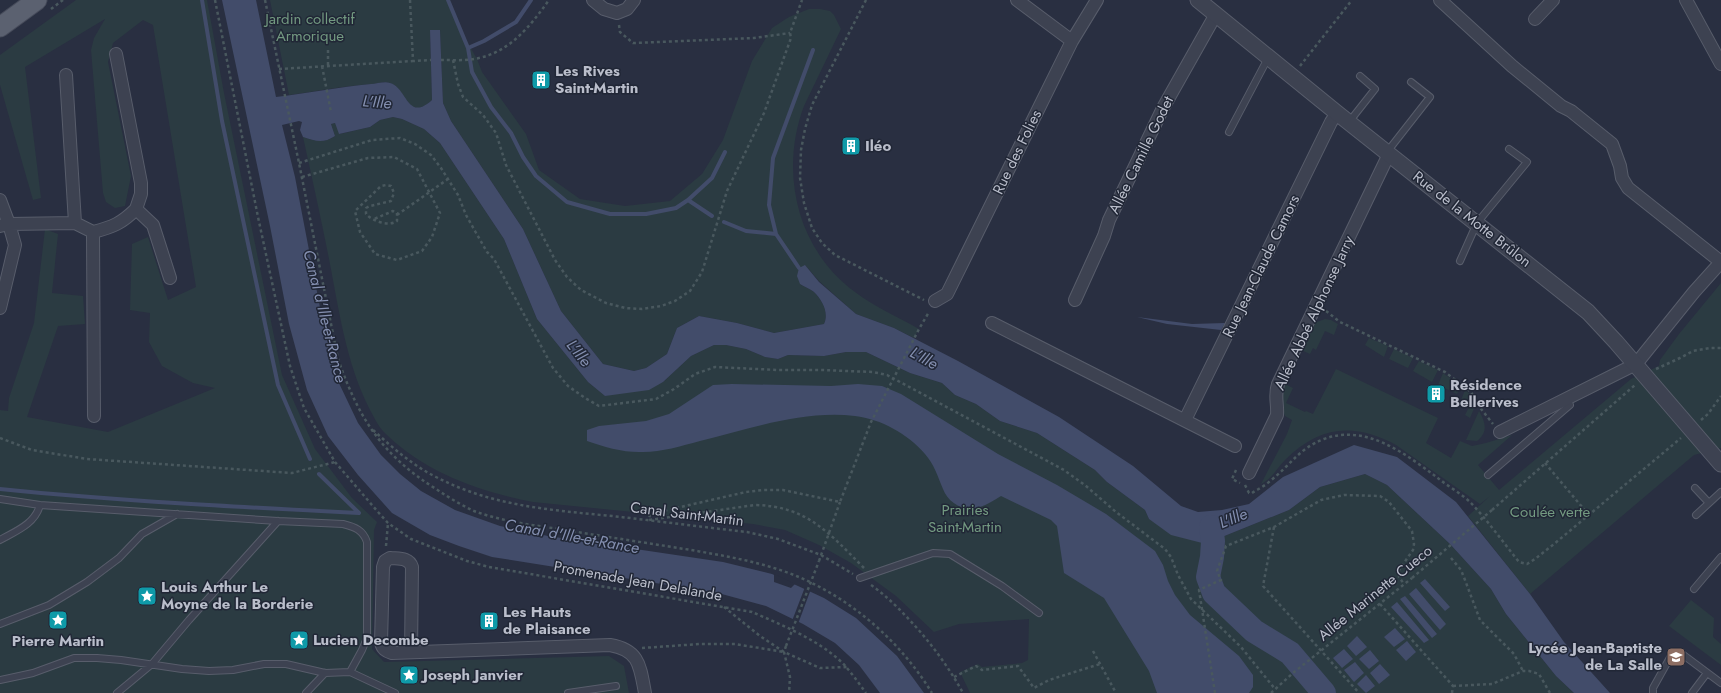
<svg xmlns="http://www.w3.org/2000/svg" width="1721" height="693" font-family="Jost,sans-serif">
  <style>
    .green { fill: #2b3b42 }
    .water { fill: #424c6a }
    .pier { fill: #292f41 }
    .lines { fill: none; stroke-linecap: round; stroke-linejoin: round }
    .stream { stroke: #424c6a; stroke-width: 4 }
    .river { stroke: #424c6a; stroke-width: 24 }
    .service-casing { stroke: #585d6b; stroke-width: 8 }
    .minor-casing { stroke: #585d6b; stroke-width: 14 }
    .tertiary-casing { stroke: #585d6b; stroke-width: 17 }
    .primary-casing { stroke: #464b5a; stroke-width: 21 }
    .path { stroke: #49585e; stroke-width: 2.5; stroke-dasharray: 3 3; stroke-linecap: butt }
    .service { stroke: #3d4251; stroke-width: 6 }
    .minor { stroke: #3d4251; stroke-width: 12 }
    .tertiary { stroke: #3d4251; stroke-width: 15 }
    .primary { stroke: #5b6170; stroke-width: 19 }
    .path-bridge { stroke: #49585e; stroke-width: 2.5; stroke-dasharray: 3 3; stroke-linecap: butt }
    .labels { text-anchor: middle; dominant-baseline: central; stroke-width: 3; stroke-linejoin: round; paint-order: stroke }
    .park-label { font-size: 15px; fill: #739a81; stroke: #212736 }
    .poi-label { font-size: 15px; font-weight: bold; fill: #babecb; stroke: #212736; text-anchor: start }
    .street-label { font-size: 15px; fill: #babecb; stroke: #212736 }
    .water-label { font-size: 16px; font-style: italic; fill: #848fb0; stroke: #212736 }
  </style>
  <rect width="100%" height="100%" fill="#292f41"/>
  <path class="green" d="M76 0H207L224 93 282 375 315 449 352 498 377 522 374 530 372 649 384 662 609 656 624 666 629 693H0V410L8 411 9 398 34 323 45 229 58 234 52 293 83 296 85 324 58 326 27 417 108 432 215 388 193 383 162 366 149 342 150 313 130 310 132 244 148 237 168 300 196 287 153 25 143 20 113 43 108 62 131 176 125 206 115 208 106 202 103 193 91 50 94 38 105 19 25 67 41 198 33 200 0 85V55Z
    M270 0H450L460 29 477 59 482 72 526 134 539 170 580 199 625 206 670 201 702 174 723 140 752 61 772 28 789 17 809 9H820L830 11 834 15 841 29 804 106C779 172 797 250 855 292 875 307 898 317 919 329L914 338 894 328 856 314 819 281 805 265 800 284C804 287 811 289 814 292 823 301 829 313 824 324L774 333 737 323 699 316 677 328 667 354 646 368 634 371 603 364 561 311 523 229 451 121 443 103 440 30 430 31 432 100C408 123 407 89 390 83 385 81 377 84 372 84 344 86 317 91 289 95Z
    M393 117 402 119 424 129 440 143 504 239 537 319 588 382 605 396 663 382 691 356 714 345H726L746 349 765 357 778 359 788 355 824 356 846 352H866L910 373 942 383 955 395 976 404 1000 421 1037 433 1095 470 1107 482 1145 510 1149 519 1210 545 1211 556 1214 555 1222 537 1289 510 1320 487 1365 474 1387 485 1450 544 1491 589 1506 614 1556 676 1574 693H970L960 672 978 664 982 667 1022 663 1028 660 1029 619 959 624 934 632 896 596 851 563 819 545 785 530 753 524 533 502C481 492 426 473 387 435 379 428 375 419 370 410 346 363 339 310 329 259 321 218 312 178 303 137 315 141 323 144 335 136L331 124 335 123 340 134 370 127 380 120Z
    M1721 283V448L1694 455 1530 594 1468 516 1490 496 1480 504 1396 445C1354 422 1319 426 1285 460 1277 468 1272 479 1261 484L1287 434 1292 420 1285 416 1283 411 1280 393 1285 384 1293 388 1286 403 1305 412 1306 411 1313 414 1336 369 1438 418 1426 443 1451 458 1460 441 1472 446 1486 443 1512 435 1478 465 1499 490 1631 379 1659 366 1660 360 1679 334Z
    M1325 319 1331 320 1338 324 1334 335 1325 331 1316 350 1313 348 1310 354 1301 350 1314 323Z
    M1369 338 1388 346 1384 357 1365 345Z
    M1394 349 1413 358 1408 368 1389 359Z
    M1419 361 1438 370 1432 382 1413 371Z
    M1443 373 1461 386 1457 394 1438 385Z
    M1465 390 1470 394 1476 404 1470 418 1465 415 1470 405 1461 400Z
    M1479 411C1486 423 1488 432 1477 441L1466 440Z
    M1691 600 1714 618 1713 637 1721 644V665L1669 626Z"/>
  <path class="water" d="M222 0H256L276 97C308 93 339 87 371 84 376 84 385 81 390 83 407 87 407 123 432 100L430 30H440L443 103 451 121 523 229 561 311 603 364 634 371 646 368 667 354 677 328 699 316 737 323 774 333 824 324C829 313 823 301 814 292 811 289 804 287 800 284L797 276 799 268 805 265 819 282 856 314 894 328 958 361 1059 417 1133 466 1181 506 1198 512 1222 510 1249 504 1283 477 1354 445 1397 457 1456 502 1530 594 1564 642 1610 693H1574L1556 676 1506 614 1491 589 1450 544 1387 485 1365 474 1320 487 1289 510 1222 537 1212 557 1210 545 1171 535 1149 519 1145 510 1107 482 1095 470 1037 433 1000 421 976 404 955 395 942 383 910 373 866 352H846L824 356 788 355 778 359 765 357 746 349 726 345H714L691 356 663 382 649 390 605 396 588 382 537 319 504 239 440 143 424 129 402 119 393 117 380 120 370 127 339 134 335 123 331 124 335 136C323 144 315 141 303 137L300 130 302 122 299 121 282 125 295 177 322 318 337 379 358 423 381 455 400 474 421 491 455 510 500 526 548 536 723 562 772 574 824 598 856 618 897 656 924 693H880L859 665 835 643 803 624 766 606 718 593 492 557 459 546 430 535 392 513 358 475 328 436 307 390 289 324 270 226Z
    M1137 317 1192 324 1225 323 1221 330 1167 324Z
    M732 384 831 386 858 384 882 386 901 394 998 454 1057 485 1106 514 1155 551 1163 565 1168 581 1175 595 1190 615 1239 656 1253 675V687L1249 693H1157L1149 671 1104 598 1064 573 1057 526 1051 520 1001 496C994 500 987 505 980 507 965 513 948 503 943 489 938 477 934 464 925 454 908 434 881 419 855 416 802 410 750 429 700 441 681 446 662 452 643 452 625 453 604 447 587 441V430L599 426 646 421 669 414 713 385Z
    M1425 579 1450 607 1445 611 1420 583Z
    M1416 588 1446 624 1440 630 1409 594Z
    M1405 596 1437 634 1432 638 1400 599Z
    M1397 602 1429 640 1424 643 1391 607Z
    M1395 628 1405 639 1394 647 1384 637Z
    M1357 636 1367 647 1356 656 1347 646Z
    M1407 641 1416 652 1406 661 1396 650Z
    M1344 649 1353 659 1342 668 1333 658Z
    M1370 650 1379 661 1369 669 1359 659Z
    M1355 662 1364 673 1354 682 1344 670Z
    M1380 664 1390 675 1379 684 1370 673Z
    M1366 675 1375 686 1366 693 1357 684Z"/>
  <path class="pier" d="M774 574 795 584 791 588 774 582Z
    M805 587 811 589 798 624 792 621Z"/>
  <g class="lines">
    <path class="stream" d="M202 0 222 121 278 385 310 459
      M448 0 468 48 484 41 516 22 531 0
      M468 48 472 72 491 107 511 133 523 157 536 176 567 202 610 214H646L676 208 688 200 712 216
      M688 200 712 178 725 152
      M724 222 746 231 776 234
      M799 268 776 234 769 205 773 158 813 50
      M319 474 359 513
      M0 489C119 501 239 507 359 513"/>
    <path class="river" d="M1211 527 1213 541 1212 557 1208 577 1214 593 1254 631 1290 653 1324 693"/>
    <g class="service-casing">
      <path id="service" d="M1349 122 1375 89 1360 76
        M1229 132 1268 58
        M1387 152 1430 97 1411 82
        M1460 261 1477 223 1527 162 1509 149
        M1488 475 1570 405 1567 398
        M1695 488 1709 503
        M0 499 40 505 278 521 343 524C355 527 363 530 367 542V638L362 650 350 672
        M1696 515 1721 492
        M0 540C16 531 35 524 40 505
        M860 578 933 553 950 554 1002 586 1039 613
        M1694 589 1721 557
        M0 624 49 605 87 582 119 558 142 534 177 514
        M0 680 33 673 74 658H97L121 660 182 669 209 671 233 670 264 664H286L325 673 350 672 395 693
        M117 693 152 664 189 620 278 521
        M306 693 325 673
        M568 693 616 686
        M1653 693V688L1672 654 1675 653 1682 654 1721 683
        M1692 693 1707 673"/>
    </g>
    <g class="minor-casing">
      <path id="minor" d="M593 0 604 9 617 13 627 9 634 0
        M1017 0 1072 41
        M1440 0 1512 66 1561 106 1571 111 1612 144 1620 166 1622 178 1628 188 1721 262
        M1686 0 1721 64
        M1535 19 1553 0
        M116 54 141 183V194L136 209
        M0 200 9 224 0 226
        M75 223 93 232 94 416
        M93 232C113 227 122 223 136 209L153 225 170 278
        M1075 300 1104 236 1109 220 1163 108 1216 14
        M935 301 947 294 1072 41 1097 0
        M0 308 15 245 9 224 75 223 66 75
        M992 323 1235 446
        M1185 420 1331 122 1337 113
        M1500 432 1636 364 1694 292 1721 262
        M1249 473 1277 415C1278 403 1274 396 1278 384L1389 154
        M411 652 412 567C409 557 398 559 390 558L385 561 383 567 381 642C382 649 386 651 392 653L610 645C640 650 640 667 645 693"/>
    </g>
    <g class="tertiary-casing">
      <path id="tertiary" d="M1198 0 1337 113 1588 312 1616 342 1721 464"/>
    </g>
    <g class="primary-casing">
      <path id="primary" d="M0 27 37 0"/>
    </g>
    <path class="path" d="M215 0 258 217 290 366 304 408 335 462 378 512 388 523 411 539 467 561 489 567 752 612C782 625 826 643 847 668 854 676 860 685 866 693
      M265 0 299 163 338 359C359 419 382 455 436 489 448 497 461 505 474 511 506 523 543 526 577 532 615 538 653 544 691 550 726 556 761 562 794 575 851 598 900 641 932 693
      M410 0 413 61 431 60
      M866 0 812 105 805 129 801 150 800 178 804 203 812 228 822 243 835 255 924 300
      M51 9 63 0
      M619 25 620 32 633 43 754 38 790 33
      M328 50V66
      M441 60C453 60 467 61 479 58 511 51 531 25 549 0
      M453 60 458 84 463 97 483 115 496 133 506 165 555 260 567 277 581 290 606 303 625 308 642 309 661 306 675 301 690 291 702 272 727 191 764 113 791 38 790 33 802 0
      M322 66 331 112
      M1300 66 1352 0
      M279 69 413 61
      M299 163 372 140 400 138 415 144 431 155 441 168 458 195 466 215 475 231 487 252 494 259 553 368 568 386 585 398 599 406 656 399 674 389 695 374 715 367 778 370H822L873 372 887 375 1064 470 1086 486 1116 512 1165 549 1171 557 1178 575 1191 599 1241 647 1275 689
      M302 177 368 158 394 157 417 169 440 213 432 237 422 251 397 260 375 254 360 232 355 211 381 186 386 185 391 186 394 193 391 201 370 206 366 208V214C372 221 389 227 397 221V213L393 211 374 219
      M397 215 448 179
      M1326 311 1340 322 1445 372 1471 392 1478 405 1493 424
      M1656 369 1680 358 1693 351 1710 348H1721
      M1701 420 1708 414 1721 396
      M373 430C393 448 412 465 436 477 492 506 550 510 612 516 657 521 702 527 747 532L778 539 821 555 853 574
      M0 438 32 450 87 459 292 473 335 462
      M1545 463 1588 514
      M1236 470 1232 479 1240 483
      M1245 485 1249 493H1252C1258 489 1265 486 1270 481 1291 465 1298 449 1324 439 1367 423 1407 455 1439 479 1449 487 1462 494 1471 503 1488 521 1503 542 1519 562L1527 564 1535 559 1554 544 1681 438
      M1492 510 1635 385
      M1274 527 1263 586 1359 693
      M386 546 388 523
      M1451 558 1461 570 1465 580 1480 620 1514 654 1523 671
      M819 561 840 502
      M864 568C829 533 807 506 755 505L649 520 650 514 746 492 763 490H783L840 502 871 422 919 329 929 312
      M871 585C881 592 890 600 899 609 924 634 946 662 963 693
      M1380 604 1453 686 1452 693
      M724 607 760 636 784 652 820 668 847 667
      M786 646 784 652 790 677 789 693
      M642 648 700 644H735L784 652
      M1093 651 1116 693
      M954 677 976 666 982 670 1018 666 1034 688 1049 680 1100 664
      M1453 686 1492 684 1523 671H1529L1539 674 1550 693
      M1215 693 1199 590 1221 580 1217 571 1226 546 1274 527 1321 500 1344 495 1380 496 1389 502 1412 531 1414 544 1413 550 1399 570V577L1404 584
      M1271 693 1293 673 1412 578"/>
    <use href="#service" class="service"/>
    <use href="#minor" class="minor"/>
    <use href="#tertiary" class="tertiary"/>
    <use href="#primary" class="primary"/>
    <path class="path-bridge" d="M1412 578 1492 510
      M786 646 819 561"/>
  </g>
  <defs>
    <g id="building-square" transform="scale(1)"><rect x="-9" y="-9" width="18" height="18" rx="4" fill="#0f9aa8" stroke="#212736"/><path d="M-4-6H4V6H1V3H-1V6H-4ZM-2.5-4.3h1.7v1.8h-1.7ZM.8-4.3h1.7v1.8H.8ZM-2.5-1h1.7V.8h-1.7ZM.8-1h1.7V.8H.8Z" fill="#fff"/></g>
    <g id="sight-square" transform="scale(1)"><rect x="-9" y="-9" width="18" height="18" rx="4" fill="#0f9aa8" stroke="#212736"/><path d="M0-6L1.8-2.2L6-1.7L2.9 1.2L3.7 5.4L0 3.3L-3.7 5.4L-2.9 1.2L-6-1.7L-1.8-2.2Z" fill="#fff"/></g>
    <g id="school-square" transform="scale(1)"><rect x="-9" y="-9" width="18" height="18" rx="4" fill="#8d6e63" stroke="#212736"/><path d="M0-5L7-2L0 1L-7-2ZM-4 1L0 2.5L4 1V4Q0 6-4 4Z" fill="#fff"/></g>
  </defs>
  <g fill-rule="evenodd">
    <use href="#building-square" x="541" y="80"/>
    <use href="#building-square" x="851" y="146"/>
    <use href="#building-square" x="1436" y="394"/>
    <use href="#sight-square" x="147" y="596"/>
    <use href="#sight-square" x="58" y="620"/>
    <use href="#building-square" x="489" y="621"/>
    <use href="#sight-square" x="299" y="640"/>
    <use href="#school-square" x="1676" y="657"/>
    <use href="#sight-square" x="409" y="675"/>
  </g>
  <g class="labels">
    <g class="park-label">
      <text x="310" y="19">Jardin collectif<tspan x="310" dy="17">Armorique</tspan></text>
      <text x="965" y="510">Prairies<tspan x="965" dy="17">Saint-Martin</tspan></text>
      <text x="1550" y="512">Coulée verte</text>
    </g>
    <g class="poi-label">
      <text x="555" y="71">Les Rives<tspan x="555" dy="17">Saint-Martin</tspan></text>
      <text x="865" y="146">Iléo</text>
      <text x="1450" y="385">Résidence<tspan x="1450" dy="17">Bellerives</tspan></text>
      <text x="161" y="587">Louis Arthur Le<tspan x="161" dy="17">Moyne de la Borderie</tspan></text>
      <text x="503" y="612">Les Hauts<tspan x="503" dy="17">de Plaisance</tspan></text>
      <text x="313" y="640">Lucien Decombe</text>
      <text x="58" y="641" text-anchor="middle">Pierre Martin</text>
      <text x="1662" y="648" text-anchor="end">Lycée Jean-Baptiste<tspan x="1662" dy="17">de La Salle</tspan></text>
      <text x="423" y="675">Joseph Janvier</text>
    </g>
    <g class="street-label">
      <text transform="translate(1017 152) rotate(-64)">Rue des Folies</text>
      <text transform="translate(1141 155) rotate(-64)">Allée Camille Godet</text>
      <text transform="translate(1472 219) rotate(38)">Rue de la Motte Brûlon</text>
      <text transform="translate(1261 266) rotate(-64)">Rue Jean-Claude Camors</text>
      <text transform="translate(1314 313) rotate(-65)">Allée Abbé Alphonse Jarry</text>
      <text transform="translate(687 514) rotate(7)">Canal Saint-Martin</text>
      <text transform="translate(638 581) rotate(10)">Promenade Jean Delalande</text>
      <text transform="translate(1375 593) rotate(-39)">Allée Marinette Cueco</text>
    </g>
    <g class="water-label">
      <text transform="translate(377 102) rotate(5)">L'Ille</text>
      <text transform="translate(325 316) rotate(76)">Canal d'Ille-et-Rance</text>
      <text transform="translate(579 353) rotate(52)">L'Ille</text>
      <text transform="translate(924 358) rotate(29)">L'Ille</text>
      <text transform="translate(1233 518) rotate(-22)">L'Ille</text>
      <text transform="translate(572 536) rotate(10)">Canal d'Ille-et-Rance</text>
    </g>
  </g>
</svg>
